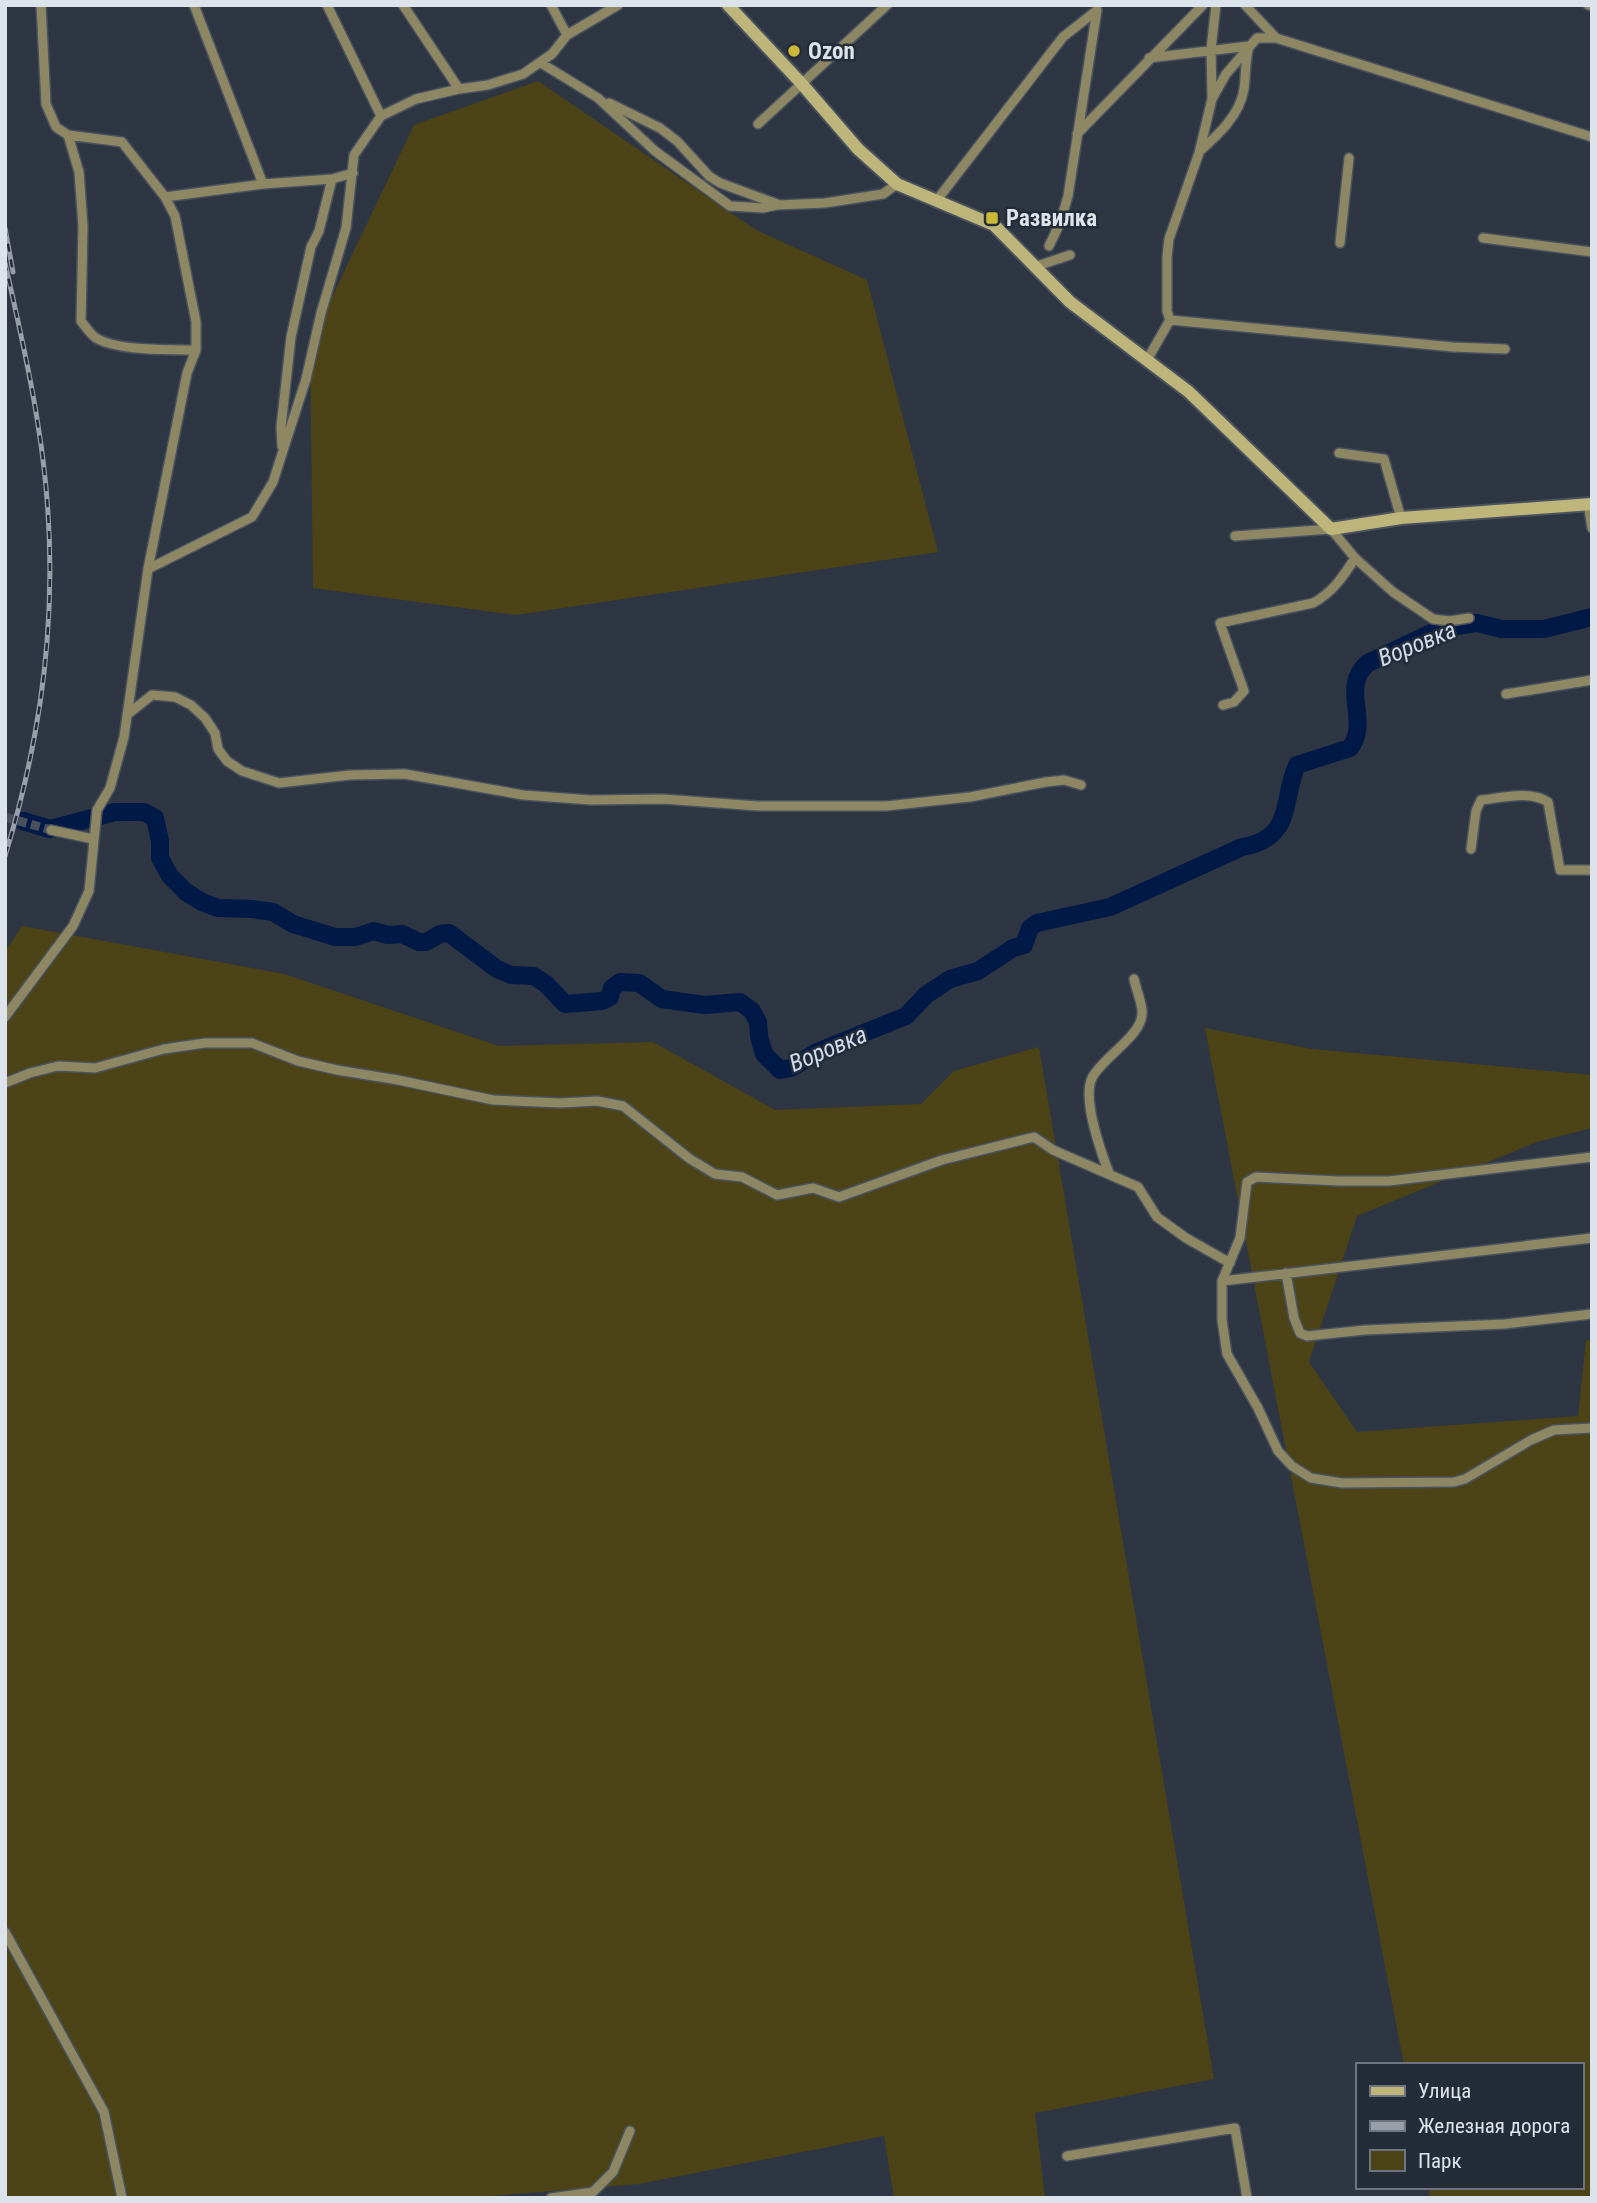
<svg xmlns="http://www.w3.org/2000/svg" width="1597" height="2203" font-family="'Roboto Condensed',sans-serif">
  <style>
    .green { fill: #4c4416 }
    .lines { fill: none; stroke-linecap: round; stroke-linejoin: round }
    .river { stroke: #001946; stroke-width: 18 }
    .street-tunnel { stroke: #48505c; stroke-width: 9; stroke-dasharray: 9 4.5; stroke-linecap: butt }
    .street-casing { stroke: #4a525e; stroke-width: 12 }
    .secondary-casing { stroke: #4a525e; stroke-width: 16 }
    .street { stroke: #8d8763; stroke-width: 9 }
    .secondary { stroke: #beb57a; stroke-width: 12 }
    .rail-casing { stroke: #989fa9; stroke-width: 5 }
    .rail { stroke: #242c38; stroke-width: 2.5; stroke-dasharray: 8; stroke-linecap: butt }
    .poi-dot { fill: #cdb938; stroke: #242c38; stroke-width: 2.5 }
    .labels { text-anchor: middle; dominant-baseline: central; stroke-width: 5; stroke-linejoin: round; paint-order: stroke }
    .poi-label { font-size: 23px; font-weight: bold; fill: #dde3eb; stroke: #242c38; text-anchor: start }
    .water-label { font-size: 24px; font-style: italic; fill: #cfdbee; stroke: #242c38 }
  </style>
  <rect width="100%" height="100%" fill="#2e3643"/>
  <path class="green" d="M538 81 756 230 867 280 938 552 516 615 313 588 310 343 414 125Z
    M22 926 284 974 499 1046 653 1042 775 1110 921 1104 954 1071 1039 1047 1214 2079 1035 2113 1045 2198H894L884 2136 639 2184 466 2198H5V951Z
    M1205 1028 1312 1049 1592 1075V1128L1537 1142 1357 1216 1309 1362 1357 1432 1578 1416 1586 1340 1592 1341V2198H1430L1428 2187H1581V2065H1404Z"/>
  <g class="lines">
    <path class="river" d="M23 821 50 829 115 812H144L155 818 160 841V858L170 876 186 892 202 902 218 908 252 909 273 912 293 924 335 937H355L374 931 388 935 402 934 419 942H426L440 934 449 933 497 969 511 975 534 976 546 984 565 1004 602 1001 610 997 612 988 620 982 639 983 662 999 705 1005 740 1002 752 1011 758 1022 759 1036 764 1054 780 1070 791 1068 817 1052 906 1016 926 995 950 979 978 971 1013 948 1024 945 1030 928 1037 923 1110 907 1242 847C1294 838 1281 802 1297 765L1350 748C1371 721 1339 687 1368 663L1442 628 1477 623 1502 629H1544L1592 617"/>
    <path class="street-tunnel" d="M5 817 51 830"/>
    <g class="street-casing">
      <path id="street" d="M194 5 263 184 332 179 353 173
        M327 5 381 116
        M403 5 459 89
        M551 5 567 35
        M1245 5 1276 38 1592 137
        M1588 5 1592 6
        M1276 38H1257L1226 74 1212 99 1199 153 1169 239 1167 257V311L1170 320 1453 347 1505 349
        M1149 58 1249 46C1245 61 1246 74 1244 89 1240 115 1218 135 1200 151
        M541 63 598 98 655 151 730 206 763 208 777 205 825 203 883 194 897 184
        M1212 98 1211 49 1216 5
        M609 103 660 128 677 141 709 176 720 183 777 204
        M758 124 887 5
        M1077 134 1203 5
        M68 135 79 172 83 226 81 321C86 327 90 334 96 338 118 351 171 350 196 350
        M165 197 263 184
        M937 200 1063 37 1096 11
        M1483 238 1592 252
        M1340 243 1349 158
        M1049 246 1060 223 1068 196 1097 10
        M1034 267 1070 255
        M1147 360 1170 320
        M282 446 281 427 291 337 311 247 319 231 332 179
        M1339 453 1384 459 1401 518
        M1588 504 1592 528
        M1235 536 1331 529 1355 558 1393 592 1433 619 1450 621 1469 618
        M148 569 252 517 273 482 306 379 321 313 346 228 354 155 381 116 416 99 459 89 488 85 523 74 552 54 567 35 618 5
        M1506 694 1592 680
        M1223 705 1234 702 1244 691 1220 623 1313 603C1332 593 1343 577 1355 558
        M128 714 152 695 175 697 191 705 205 718 215 733 218 749 227 761 242 771 279 783 350 775 405 774 523 795 591 800 663 799 758 806H886L970 797 1046 782 1064 780 1081 785
        M51 830 93 839
        M1471 849 1476 811 1481 800C1502 798 1529 790 1548 802L1560 870H1592
        M5 1017 73 926 89 891 97 810 110 788 124 737 148 569 187 373 196 350V322L175 216 165 197 122 142 68 135 56 127 46 104 41 5
        M5 1083 30 1073 58 1066 95 1068 164 1049 205 1043H252L298 1061 337 1070 398 1080 493 1100 560 1103 597 1101 623 1106 690 1159 715 1174 742 1177 777 1195 813 1188 839 1197 942 1160 1034 1137 1053 1150 1138 1187 1157 1217 1186 1238 1230 1263
        M1592 1157 1389 1181H1339L1256 1177 1247 1182 1240 1238 1222 1281V1320L1227 1354 1258 1408 1278 1451 1292 1466 1311 1478 1342 1483 1454 1482 1465 1479 1531 1440 1554 1430 1592 1428
        M1109 1173C1101 1152 1082 1099 1092 1078 1103 1056 1145 1035 1142 1010 1141 1000 1136 989 1134 979
        M1286 1273 1294 1318 1300 1333 1307 1336 1365 1330 1505 1324 1592 1314
        M1222 1281 1592 1238
        M5 1932 104 2112 122 2198
        M1067 2156 1235 2128 1247 2198
        M551 2198 593 2192 613 2172 630 2131"/>
    </g>
    <g class="secondary-casing">
      <path id="secondary" d="M728 5 801 83 858 149 897 184 994 225 1070 302 1189 392 1331 529 1401 518 1592 504"/>
    </g>
    <use href="#street" class="street"/>
    <use href="#secondary" class="secondary"/>
    <g class="rail-casing">
      <path id="rail" d="M5 228 13 272
        M5 263C17 317 30 371 38 425 62 572 49 713 5 856"/>
    </g>
    <use href="#rail" class="rail"/>
  </g>
  <g class="poi-dot">
    <circle cx="794" cy="51" r="7"/>
    <rect x="985" y="211" width="14" height="14" rx="3.5"/>
  </g>
  <g class="labels">
    <g class="poi-label">
      <text x="808" y="51">Ozon</text>
      <text x="1006" y="218">Развилка</text>
    </g>
    <g class="water-label">
      <text transform="translate(1417 644) rotate(-22)">Воровка</text>
      <text transform="translate(828 1049) rotate(-23)">Воровка</text>
    </g>
  </g>
  <rect width="1597" height="2203" fill="none" stroke="#dde3eb" stroke-width="14"/>
  <rect x="1356" y="2063" width="228" height="126" fill="#242c38" stroke="#6e7580" stroke-width="2"/>
  <rect x="1370" y="2086" width="35" height="10" fill="#beb57a" stroke="#6e7580" stroke-width="2"/>
  <text x="1418" y="2098" font-size="21" fill="#dde3eb">Улица</text>
  <rect x="1370" y="2121" width="35" height="10" fill="#989fa9" stroke="#6e7580" stroke-width="2"/>
  <text x="1418" y="2133" font-size="21" fill="#dde3eb">Железная дорога</text>
  <rect x="1370" y="2150" width="35" height="21" fill="#4c4416" stroke="#6e7580" stroke-width="2"/>
  <text x="1418" y="2168" font-size="21" fill="#dde3eb">Парк</text>
</svg>
